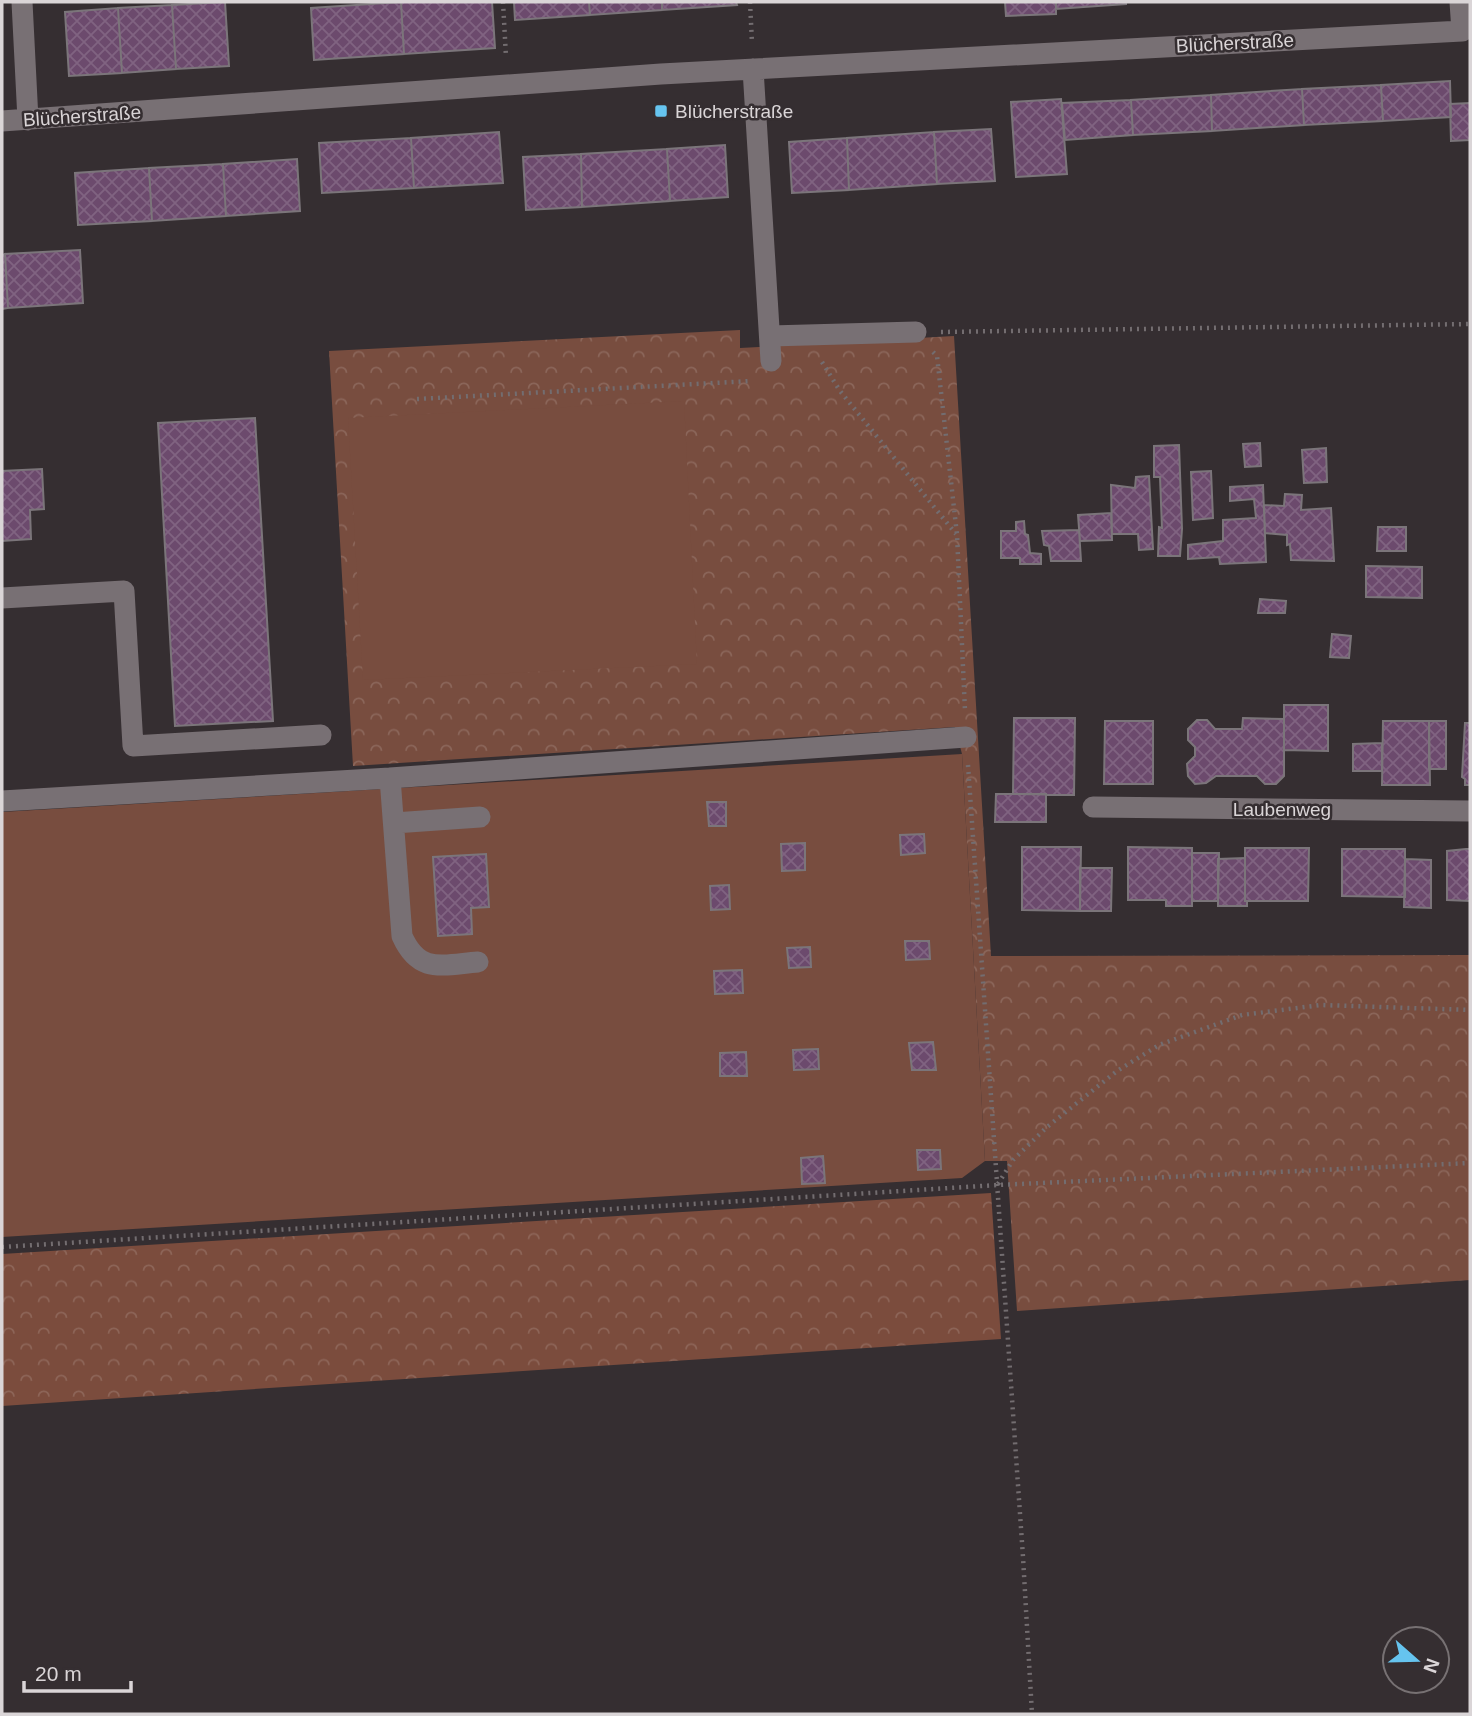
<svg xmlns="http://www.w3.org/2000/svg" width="1472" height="1716" font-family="Arial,sans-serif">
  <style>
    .forest { fill: url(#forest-crowns) }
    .park { fill: url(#park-crowns) }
    .garden { fill: #784d3f }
    .building { fill: url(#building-cross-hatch); stroke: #7b757a; stroke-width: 2 }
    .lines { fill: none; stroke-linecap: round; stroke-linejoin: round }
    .path { stroke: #736d70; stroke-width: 4.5; stroke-dasharray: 2 5; stroke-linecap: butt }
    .minor { stroke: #787074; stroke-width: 21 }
    .poi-dot { fill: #66c4ef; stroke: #352e31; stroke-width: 2.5 }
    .labels { text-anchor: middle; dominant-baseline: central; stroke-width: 5; stroke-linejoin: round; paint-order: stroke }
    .street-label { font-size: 19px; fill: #dad5d7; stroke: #352e31 }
    .poi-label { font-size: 19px; fill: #dad5d7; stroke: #352e31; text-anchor: start }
  </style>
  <defs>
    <pattern id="forest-crowns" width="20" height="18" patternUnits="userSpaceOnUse" patternTransform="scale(1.75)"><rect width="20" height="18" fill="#7b4c3d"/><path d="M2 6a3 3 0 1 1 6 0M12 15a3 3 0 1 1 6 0" fill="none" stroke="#8d6558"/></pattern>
    <pattern id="park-crowns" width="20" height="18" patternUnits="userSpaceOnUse" patternTransform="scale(1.75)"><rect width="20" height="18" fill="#784d3f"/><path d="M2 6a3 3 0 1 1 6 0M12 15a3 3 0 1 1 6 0" fill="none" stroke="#8b665a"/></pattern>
    <pattern id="building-cross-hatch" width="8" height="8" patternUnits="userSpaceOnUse" patternTransform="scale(1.75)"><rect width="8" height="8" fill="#6c4a6d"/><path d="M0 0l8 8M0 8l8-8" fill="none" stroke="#806381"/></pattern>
  </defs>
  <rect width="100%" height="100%" fill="#352e31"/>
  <path class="forest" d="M991 1193 1001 1339 2 1406V1254Z"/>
  <path class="park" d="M740 330V348L954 336 991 956 1470 955V1280L1017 1311 1007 1161H985L962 754 955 727 353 766 329 351Z"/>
  <path class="garden" d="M684 401 697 664 363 680 348 418Z
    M962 754 985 1161 962 1178 2 1237V812Z"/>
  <path class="building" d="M225 2 229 66 176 69 172 5Z
    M401 2H492L495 48 404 54Z
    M401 2 404 54 314 60 311 8Z
    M514 2H589L590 15 515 20Z
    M589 2H662V10L590 15Z
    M662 2H736L737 5 662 10Z
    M1005 2H1056V14L1006 16Z
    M1056 2H1126V4L1056 9Z
    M172 5 176 69 122 73 118 8Z
    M118 8 122 73 69 76 65 12Z
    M1450 81 1451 117 1383 121 1381 85Z
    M1381 85 1383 121 1304 125 1302 89Z
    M1302 89 1304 125 1212 131 1211 95Z
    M1211 95 1212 131 1133 135 1131 100Z
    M1061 99 1067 174 1016 177 1011 102Z
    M1131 100 1133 135 1065 140 1062 103Z
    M1470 103V140L1451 141 1450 104Z
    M991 129 995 181 937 184 934 132Z
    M499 132 503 183 414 188 411 138Z
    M934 132 937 184 849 190 847 138Z
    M411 138 414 188 322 193 319 143Z
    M847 138 849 190 792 193 789 142Z
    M725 145 728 197 670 201 667 149Z
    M667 149 670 201 582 207 581 154Z
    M581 154 582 207 526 210 523 157Z
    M297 159 300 211 226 216 223 164Z
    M223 164 226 216 152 221 149 168Z
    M149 168 152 221 78 225 75 173Z
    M80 250 83 303 8 308 5 254Z
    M5 254 8 308 2 309V255Z
    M255 418 273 721 175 726 158 423Z
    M1260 443 1261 466 1245 467 1243 444Z
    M1179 445 1182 529 1180 556H1158L1159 527 1162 528 1160 477H1154V446Z
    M1326 448 1327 482 1304 483 1302 450Z
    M42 469 44 509 30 510 31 539 2 541V471Z
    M1211 471 1213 518 1193 520 1191 472Z
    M1149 476 1153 549 1139 550 1138 534H1112L1111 485 1135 488 1136 477Z
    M1263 485 1266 562 1220 564 1219 557 1188 559V545L1223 541V520L1256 518 1254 499 1230 501V487Z
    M1285 494 1302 495 1301 510 1331 508 1334 561 1291 560 1290 544 1287 545V535L1265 533 1264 505 1284 506Z
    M1111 513 1112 540 1080 541 1078 515Z
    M1024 521 1025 534 1028 535 1030 553 1041 554V564H1020V558H1001V531H1016V522Z
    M1378 527H1406V551H1377Z
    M1079 530 1081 561H1051L1049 546 1044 545 1042 531Z
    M1366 566 1422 567V598L1366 597Z
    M1260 599 1286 601 1285 613H1258Z
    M1332 634 1351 636 1349 658 1330 657Z
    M1284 705H1328V751L1284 750Z
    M1014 718H1075L1074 795 1013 794Z
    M1243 718 1284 719V776L1276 784H1265L1257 776H1216L1206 783 1195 784 1188 776 1187 764 1195 756V747L1188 740V729L1197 720H1207L1215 729H1242Z
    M1105 721H1153V784H1104Z
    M1383 721H1429L1430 785H1382Z
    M1429 721H1446V769H1429Z
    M1465 723H1470V785H1465V779L1462 777Z
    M1382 743V771H1353V744Z
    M996 794H1046V822H995Z
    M707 802H726V826H709Z
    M924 834 925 853 901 855 900 835Z
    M805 843V870L782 871 781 844Z
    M1022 847H1081L1080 911 1022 910Z
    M1128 847 1192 848V906H1166V900H1128Z
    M1245 848H1309L1308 901H1245Z
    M1342 849H1405V897L1342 896Z
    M1466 849H1470V901L1447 900V851Z
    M1192 853H1219L1218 901H1192Z
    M486 854 489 907 471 908 472 934 438 936 433 857Z
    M1245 858V901H1247V906H1218V859Z
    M1405 859 1431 860V908L1404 907Z
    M1080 868H1112L1111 911H1080Z
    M729 885 730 909 711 910 710 886Z
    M905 941H929L930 959 906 960Z
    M810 947 811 967 789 968 787 948Z
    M742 970 743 993 715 994 714 971Z
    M933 1042 936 1070H912L909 1043Z
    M818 1049 819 1069 794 1070 793 1050Z
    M746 1052 747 1076H720V1053Z
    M917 1150H940L941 1169 918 1170Z
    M823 1156 825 1183 802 1184 801 1158Z"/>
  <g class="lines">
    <path class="path" d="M503 2 506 57
      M750 2 752 43
      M941 332 1470 324
      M933 352 937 356 957 535 965 711
      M822 362 840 391 956 534
      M417 399 752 381
      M968 765 1023 1557 1032 1714
      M998 1184 1013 1160 1047 1127 1117 1071 1159 1045 1242 1015 1321 1005 1470 1010
      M2 1247 998 1185 1470 1163"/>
    <path class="minor" d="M22 2 28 120
      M1460 2 1462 31
      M753 69 771 361
      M2 121 661 74 1462 31 1470 27
      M770 336 916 332
      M2 598 124 591 133 746 321 735
      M390 778 402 936C419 974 441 965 478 962
      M2 801 390 778 966 737
      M1093 807 1470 811
      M394 823 480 817"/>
  </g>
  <rect class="poi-dot" x="654" y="104" width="14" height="14" rx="3.5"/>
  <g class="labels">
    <g class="street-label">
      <text transform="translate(1235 43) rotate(-3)">Blücherstraße</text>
      <text transform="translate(82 116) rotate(-4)">Blücherstraße</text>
      <text x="1282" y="809">Laubenweg</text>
    </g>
    <g class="poi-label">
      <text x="675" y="111">Blücherstraße</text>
    </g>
  </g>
  <rect width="1472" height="1716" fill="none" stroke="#dad5d7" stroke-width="7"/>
  <g transform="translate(1416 1660) rotate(110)"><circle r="33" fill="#352e31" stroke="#777173" stroke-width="2"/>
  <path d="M0-5L12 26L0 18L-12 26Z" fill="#66c4ef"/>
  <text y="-10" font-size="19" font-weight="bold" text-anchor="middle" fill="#dad5d7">N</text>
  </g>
  <path d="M24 1681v10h107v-10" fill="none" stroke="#dad5d7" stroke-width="3.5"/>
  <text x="35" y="1681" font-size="21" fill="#dad5d7" stroke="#352e31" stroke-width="5" paint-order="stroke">20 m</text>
</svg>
